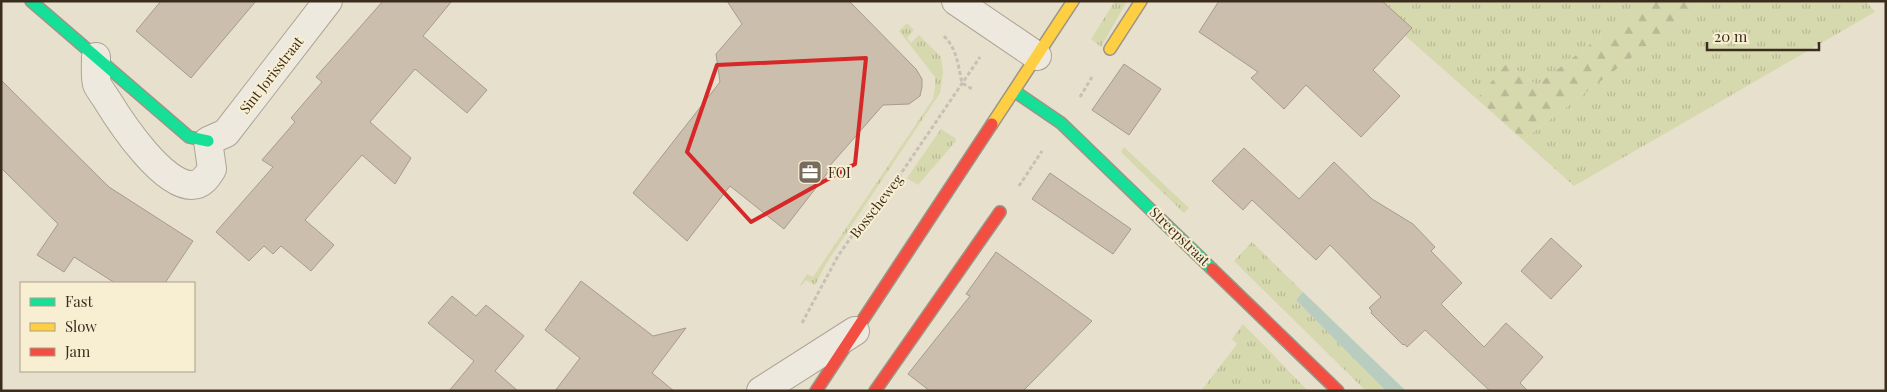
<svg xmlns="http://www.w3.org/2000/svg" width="1887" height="392" font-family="'Playfair Display',serif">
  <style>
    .grass { fill: url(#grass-tufts) }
    .forest { fill: url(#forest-firs) }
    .water { fill: #b8ccc0 }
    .building { fill: #cbbead; stroke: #a79b8c }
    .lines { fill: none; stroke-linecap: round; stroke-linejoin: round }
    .street-casing { stroke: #aca496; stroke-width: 30 }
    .fast-casing { stroke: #9c9486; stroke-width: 14 }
    .slow-casing { stroke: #9c9486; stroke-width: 14 }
    .jam-casing { stroke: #9c9486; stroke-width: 14 }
    .path { stroke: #c7c1b5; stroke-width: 3; stroke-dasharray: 4 2.5; stroke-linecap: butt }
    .street { stroke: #eee9df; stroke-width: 28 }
    .fast { stroke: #16e098; stroke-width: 11 }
    .slow { stroke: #ffcf43; stroke-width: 11 }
    .jam { stroke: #f24e42; stroke-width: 11 }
    .marked { fill: none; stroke: #d62828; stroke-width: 4; stroke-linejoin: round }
    .labels { text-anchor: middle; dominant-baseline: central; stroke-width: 4; stroke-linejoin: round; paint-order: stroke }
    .street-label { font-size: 14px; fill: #3b2c1d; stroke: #f8eed2 }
    .poi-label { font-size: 14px; fill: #3b2c1d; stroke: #f8eed2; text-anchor: start }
  </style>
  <defs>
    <pattern id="grass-tufts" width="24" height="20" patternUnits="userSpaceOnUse" patternTransform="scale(1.25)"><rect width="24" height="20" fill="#d6d8ae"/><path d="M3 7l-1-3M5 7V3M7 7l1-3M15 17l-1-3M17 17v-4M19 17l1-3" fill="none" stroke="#b9ba95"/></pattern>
    <pattern id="forest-firs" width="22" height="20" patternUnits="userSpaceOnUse" patternTransform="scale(1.25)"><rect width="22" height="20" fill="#d6d8ae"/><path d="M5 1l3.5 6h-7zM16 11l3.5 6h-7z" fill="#b9ba95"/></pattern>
  </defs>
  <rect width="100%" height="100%" fill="#e7e0cd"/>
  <path class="grass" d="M1115 1H1127L1101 47 1091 39Z
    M1366 1H1647L1537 85 1507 63 1477 99Z
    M1706 1H1866L1875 12 1574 186 1523 140Z
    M907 23 914 30 907 38 911 43 919 35 941 57 943 73 940 93 826 264 815 285 806 280 801 286 800 285 807 274 813 277 933 99 935 88V77L899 31Z
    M941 129 955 138 956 141 918 185 907 178Z
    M1124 147 1189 208 1184 213 1121 152Z
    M1252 242 1303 292 1296 300 1386 391H1366L1234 261Z
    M1243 324 1245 326 1308 391H1201L1237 344 1232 339Z"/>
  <path class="forest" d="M1647 1H1706L1523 140 1477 99 1507 63 1537 85Z"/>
  <path class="water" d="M1303 292 1406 391H1386L1296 300Z"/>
  <path class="building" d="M161 1H256L191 78 136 31Z
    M383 1H452L423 36 487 90 467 113 415 69 370 122 411 158 395 184 362 155 305 220 334 245 311 271 281 246 273 254 264 246 249 261 216 232 273 167 262 160 295 122 291 118 322 82 316 77Z
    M727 1H849L916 69 922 79V87L920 96 909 104 883 105 827 169 829 171 784 229 730 186 687 241 633 193 720 82 716 54 742 24Z
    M1219 1H1382L1412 28 1373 70 1400 96 1361 137 1306 85 1284 109 1251 78 1258 72 1199 32Z
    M1124 64 1161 89 1129 135 1092 110Z
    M1 80 109 187 193 241 165 283H115L74 257 64 272 37 255 58 224 1 168Z
    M1244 148 1299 199 1334 162 1372 199 1413 224 1435 247 1431 251 1462 283 1441 304 1484 347 1506 323 1543 357 1520 383 1528 391H1490L1425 330 1407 347 1404 344 1403 345 1371 313 1372 311 1369 308 1381 297 1330 245 1316 260 1252 200 1243 210 1212 181Z
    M1050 173 1131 229 1113 254 1032 199Z
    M1551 238 1582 266 1551 299 1521 271Z
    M996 252 1092 321 1023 391H930L908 374 970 296 966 294Z
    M581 281 653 336 686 328 652 373 674 391H555L580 358 545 330Z
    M452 296 476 316 486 305 524 336 495 371 518 391H449L474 361 428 323Z"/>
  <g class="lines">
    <g class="street-casing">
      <path id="street" d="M956 1 1037 56
        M96 57C96 65 95 76 97 84 99 89 104 95 107 100 121 123 163 186 192 185 202 185 207 177 212 169L208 141 226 133 328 1
        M761 391 855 331"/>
    </g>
    <g class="fast-casing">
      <path id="fast" d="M31 1 189 137 208 141
        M1014 91 1061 123 1212 269"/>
    </g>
    <g class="slow-casing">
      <path id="slow" d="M1110 49 1141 1
        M992 124 1073 1"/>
    </g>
    <g class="jam-casing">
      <path id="jam" d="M1212 269 1338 391
        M816 391 992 124
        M875 391 1000 212"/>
    </g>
    <path class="path" d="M944 36C957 49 958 65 962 83L974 90
      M1080 97 1092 77
      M1019 186 1042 151
      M802 323 838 256 863 220 883 200 980 57"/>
    <use href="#street" class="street"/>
    <use href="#fast" class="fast"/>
    <use href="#slow" class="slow"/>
    <use href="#jam" class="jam"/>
  </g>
  <path class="marked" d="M866 58 855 164 751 222 687 152 717 65Z"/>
  <defs>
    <g id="office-square" transform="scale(1.25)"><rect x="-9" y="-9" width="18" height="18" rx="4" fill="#776b5b" stroke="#f8eed2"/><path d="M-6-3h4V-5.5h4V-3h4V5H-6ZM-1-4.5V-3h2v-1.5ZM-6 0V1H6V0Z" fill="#fff"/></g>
  </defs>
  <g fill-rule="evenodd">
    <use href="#office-square" x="810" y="172"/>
  </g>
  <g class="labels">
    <g class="street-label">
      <text transform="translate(271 75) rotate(-52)">Sint Jorisstraat</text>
      <text transform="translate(876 206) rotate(-52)">Bosscheweg</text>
      <text transform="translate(1180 236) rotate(44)">Streepstraat</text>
    </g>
    <g class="poi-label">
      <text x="828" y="172">FOI</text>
    </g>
  </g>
  <rect width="1887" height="392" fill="none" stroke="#3b2c1d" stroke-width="5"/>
  <rect x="20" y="282" width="175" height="90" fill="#f8eed2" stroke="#aca08a"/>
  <rect x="30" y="298" width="25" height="8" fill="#16e098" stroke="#aca08a"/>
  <text x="65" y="307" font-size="15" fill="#3b2c1d">Fast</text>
  <rect x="30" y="323" width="25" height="8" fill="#ffcf43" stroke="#aca08a"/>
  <text x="65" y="332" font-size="15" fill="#3b2c1d">Slow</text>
  <rect x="30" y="348" width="25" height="8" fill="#f24e42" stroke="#aca08a"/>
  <text x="65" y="357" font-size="15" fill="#3b2c1d">Jam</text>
  <path d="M1707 42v8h112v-8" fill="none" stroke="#3b2c1d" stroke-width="2.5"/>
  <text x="1714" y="42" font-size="15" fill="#3b2c1d" stroke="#f8eed2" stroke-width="4" paint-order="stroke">20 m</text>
</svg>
